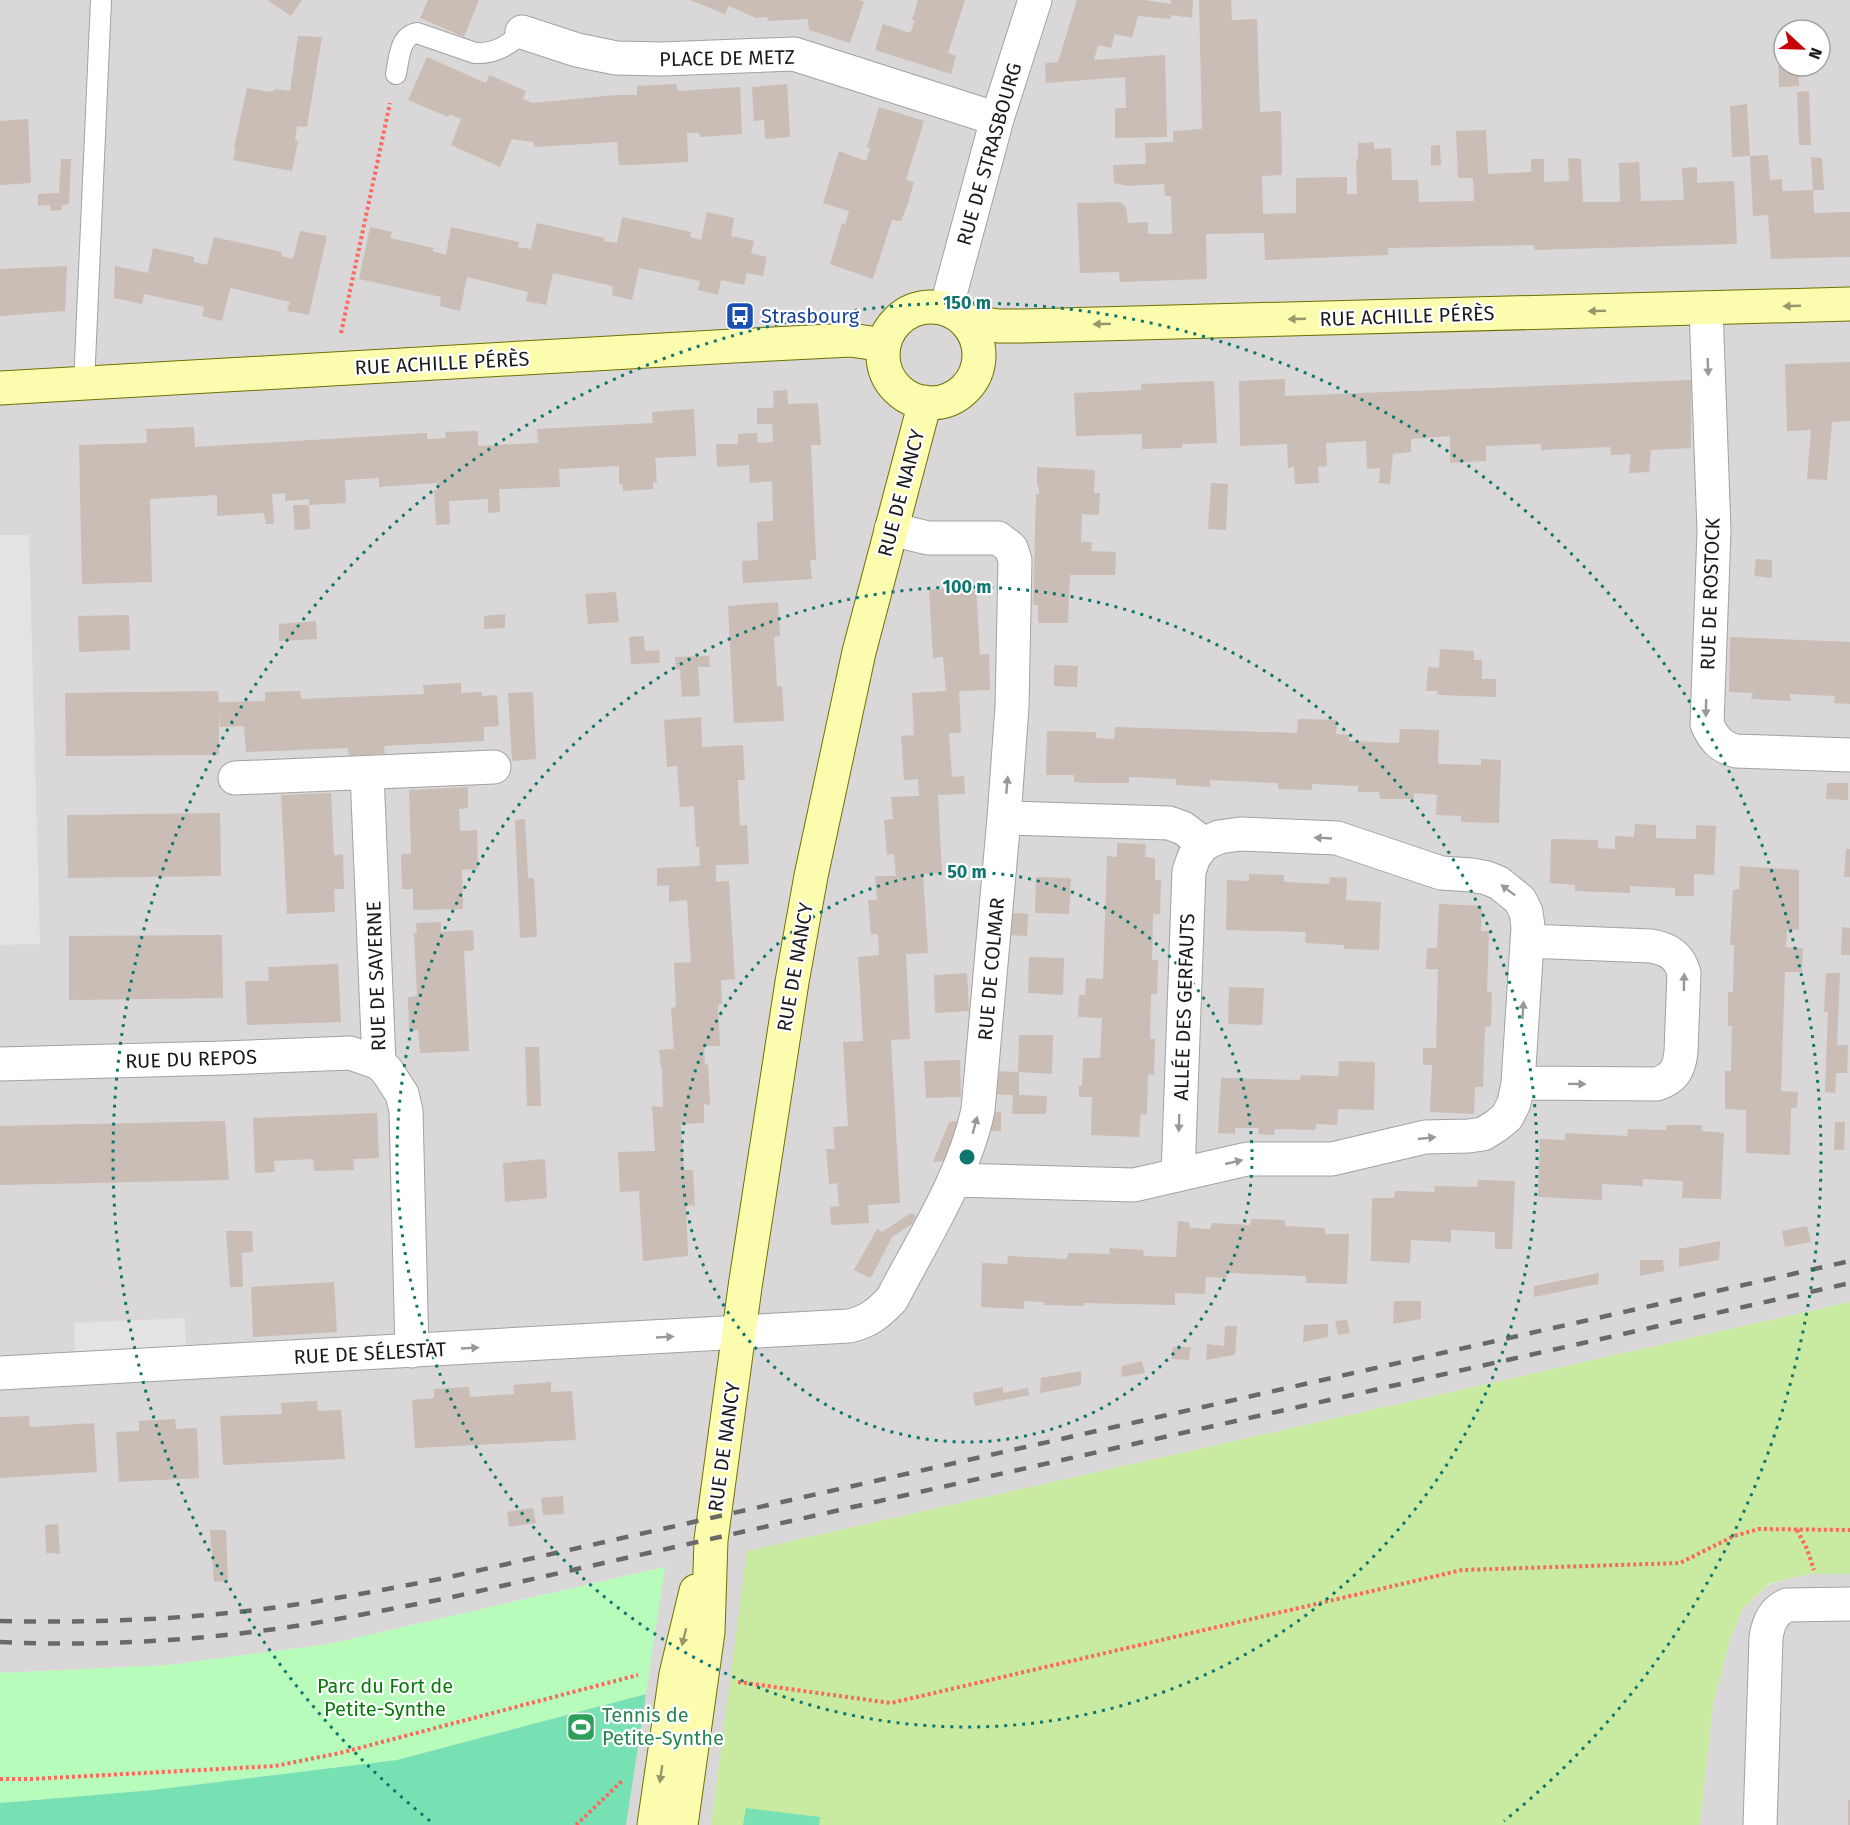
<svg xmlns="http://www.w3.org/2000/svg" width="1850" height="1825" font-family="'Fira Sans',sans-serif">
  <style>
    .residential { fill: #d9d7d7; fill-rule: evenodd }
    .grass { fill: #c9eba1 }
    .park { fill: #b7fcba }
    .pitch { fill: #78e1b4 }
    .parking { fill: #e3e3e3 }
    .building { fill: #c9bdb5 }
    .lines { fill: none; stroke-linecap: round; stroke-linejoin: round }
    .lane-casing { stroke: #a2a2a2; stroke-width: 22 }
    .street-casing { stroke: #a2a2a2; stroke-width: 35 }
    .secondary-casing { stroke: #6c7300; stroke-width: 35 }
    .path { stroke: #ff675e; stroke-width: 4; stroke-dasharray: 3 3; stroke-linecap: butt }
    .lane { stroke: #fff; stroke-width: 20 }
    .street { stroke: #fff; stroke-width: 33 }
    .secondary { stroke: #fcfcae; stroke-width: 33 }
    .rail { stroke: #696969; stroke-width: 4.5; stroke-dasharray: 12 12; stroke-linecap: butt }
    .oneway { fill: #97976c }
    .oneway2 { fill: #989898 }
    .ring { fill: none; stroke: #0f766e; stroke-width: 3; stroke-dasharray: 3 6 }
    .labels { text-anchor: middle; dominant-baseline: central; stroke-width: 4.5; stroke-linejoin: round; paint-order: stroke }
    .street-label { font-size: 20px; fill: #1b1b1b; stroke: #fff }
    .transit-label { font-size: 20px; fill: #164399; stroke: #fff; text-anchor: start }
    .park-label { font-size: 20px; fill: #067b0a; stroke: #fff }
    .leisure-label { font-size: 20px; fill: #27864d; stroke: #fff; text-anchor: start }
    .centre { fill: #0f766e; stroke: #fff; stroke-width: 3 }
    .ring-label { font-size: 18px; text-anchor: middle; font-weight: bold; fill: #0f766e; stroke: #fff; stroke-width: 4.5; stroke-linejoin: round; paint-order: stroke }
  </style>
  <rect width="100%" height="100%" fill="#ede8df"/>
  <path class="residential" d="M0 0H1850V1302L748 1551 711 1825H626L664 1567 329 1644 169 1665 0 1673ZM1784 30H1820V66H1784Z
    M1810 1574H1850V1825H1700L1713 1705 1730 1640 1743 1608 1770 1584Z"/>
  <path class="grass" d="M1850 1302V1574H1810L1770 1583 1743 1608 1730 1640 1713 1705 1700 1825H711L747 1551Z"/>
  <path class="park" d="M665 1567 646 1694 397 1760 153 1790 0 1803V1673L168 1665 329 1644Z"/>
  <path class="pitch" d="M646 1694 626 1825H0V1803L153 1790 397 1760Z
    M746 1808 820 1817 819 1825H743Z"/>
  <path class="parking" d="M0 535H29L40 944 0 945Z
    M185 1318 186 1348 75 1353 74 1323Z"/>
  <path class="building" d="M267 0H302L291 16Z
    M428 0H479L464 37 420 18Z
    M690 0H859L864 2 850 43 809 30 808 19 768 21 767 17 756 18 729 6 725 14Z
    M918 0H965L948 53 956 56 951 74 875 50 883 24 910 33 915 21 912 20Z
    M1077 0H1145L1171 4V0H1193L1192 18 1171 15V19L1138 16 1132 38 1115 34 1111 48 1098 45 1094 60 1165 55 1167 137 1115 138V108H1126L1125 77 1046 83 1045 66 1046 63 1058 62Z
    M1199 0H1231L1232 20 1257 19 1260 112 1281 111 1282 175 1262 176 1263 214 1296 213V178L1347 177V194H1357L1356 159H1358V143L1374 142V149L1391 148 1392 180H1418L1419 202 1474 201 1473 178H1458L1456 131 1486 130 1488 174 1531 172V159H1544V182L1569 181 1568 158 1581 159 1583 202H1620L1619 163 1639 162 1641 201 1684 200 1682 168 1697 167V183L1734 181 1737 244 1535 250 1534 245 1388 248V255L1265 260 1264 233 1206 234 1207 279 1120 282 1119 272 1080 273 1077 203 1120 202 1126 207 1128 223 1148 222V234H1172L1171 196H1165L1164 184 1129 186 1114 183 1113 165 1146 164 1145 143 1173 142V131L1202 129Z
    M298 36 322 37 307 127 297 126 295 140 298 141 292 171 233 160 236 148H234L247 88 270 92 276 89 290 91Z
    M1778 51H1784V66H1799V86L1779 87Z
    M427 57 486 83 489 75 526 91 523 99 532 103 616 95H637V86L676 84 678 91 740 87 742 134 700 137 699 133H687L688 162 633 165H619L617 142 535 147 533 142 512 139 500 167 451 145 461 119 449 114 448 117 408 100Z
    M787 84 790 137 765 139 764 120 754 121 752 87Z
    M1809 91 1811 145H1799L1797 92Z
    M1747 104 1750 156 1768 155 1770 180 1782 179V191L1813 190 1814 213 1850 212V257L1771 259 1768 215 1753 216 1750 156 1732 157 1730 106Z
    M879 107 924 121 906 180 914 182 908 203 901 221 892 220 873 279 830 264 842 223 845 225 849 211 823 203 839 151 866 161 870 148 867 147Z
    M28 119 31 183 0 185V121Z
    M1440 145 1441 165 1431 166V146Z
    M1811 157 1822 158 1824 190H1813Z
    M61 159H71L69 204 62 205V210L50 211V205L38 206V194L59 193Z
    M707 212 734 218 731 236 754 241 751 253 767 257 763 276 747 273 744 285 721 280 718 295 698 290 700 281 639 268 632 300 612 295 613 286 553 273 546 305 526 301 528 292 467 277 460 311 440 306 441 297 359 279 370 227 392 232 390 238 434 248 432 251 446 255 451 227 519 242 518 247 531 249 537 223 605 238 604 241 617 243 622 217 691 232 690 237 701 240Z
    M300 231 327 236 309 315 287 311 290 302 230 288 222 321 202 316 204 307 144 294 142 304 114 298 115 266 148 273 153 248 194 257V262L207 265 214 237 282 252 281 256 293 259Z
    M67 266 65 311 0 316V269Z
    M1850 362V421L1832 422 1827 480 1807 479 1811 430 1787 431 1785 364Z
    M1285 379V396L1691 380V448L1651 450 1649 472 1629 473 1631 454 1611 455 1610 447 1541 450V444L1486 446V461L1450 463V436L1411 439V452L1393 454 1390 484 1379 483 1380 468 1367 469 1366 441 1326 443 1327 466 1318 467 1319 483 1295 484 1294 467 1288 468 1287 444 1240 446 1239 381Z
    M1214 381 1217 443 1182 444V448L1142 449V434L1076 436 1074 393 1141 390V384Z
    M787 390 788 404 818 403 821 445H811L816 560H810L812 579 743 583 742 561 758 560 757 522 773 521 772 481 750 483 749 465 717 467 716 444H738V434L757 433 758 443 773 442 772 424H757V408H772L774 405 773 391Z
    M694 409 696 456 655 458 657 482H653V489L623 491 622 484H619V466L559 469 560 487 499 489 500 512 488 513V499L449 501 450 524 436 525 434 490H438L437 483 379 487V478L345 480 346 503 309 505V499L285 501V493L272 494 274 524H266L264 513 217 516V495L150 499 152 582 82 584 79 445 147 443 146 429 194 427 195 447 427 433V439L446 438 445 432 478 431V446L497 445 538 443 537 429 653 423 652 412Z
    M1037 467 1095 470 1094 493H1100L1099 515 1082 514 1081 542H1092L1091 551 1116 552 1115 575H1070L1068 623H1038V605H1033L1036 494 1039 495V488L1037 485Z
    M1211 483 1228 484 1226 530 1208 529Z
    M293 505H309L310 529 295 530Z
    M1756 559 1772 560V578L1754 576Z
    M976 587 980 655 989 654 990 690 959 691 961 733H949L952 777 964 776 965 794 938 795 942 873 923 874 928 953 906 954 910 1039 891 1040 900 1203 868 1205 869 1223 831 1225 830 1207 839 1206 837 1183 829 1184 826 1149H835L833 1127 848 1126 843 1042 863 1041 858 957 879 955 878 934H871L868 900H877L875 876H896L894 854 887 855 884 820 893 819 891 797 919 796 918 779 904 780 901 736 914 735 912 693 946 691 943 657 933 658 929 590Z
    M616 592 619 622 588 624 585 594Z
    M778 602 780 636 774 637 777 686 782 687 784 721 734 723 728 606Z
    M505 614V628L484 629V616Z
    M129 615 130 650 79 652 78 616Z
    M316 621 317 639 279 641V624Z
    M644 636 645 651 659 650 660 663 631 664 629 637Z
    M1730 637 1850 642V704L1834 703 1835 696 1790 694 1791 701 1751 699 1753 693 1729 692Z
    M1440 649 1474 651V660H1482V679H1496V697L1440 695 1437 694 1438 691H1426L1428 667 1439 668Z
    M709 656 710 667H698L700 696 682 697 680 669H676L675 657Z
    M1054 665 1078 666 1077 687 1054 686Z
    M461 683V693L482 692V696L497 695 499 726 484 727V741L384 746 385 754 349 756 348 748 246 752 244 726 220 727 219 709V755L66 756 65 693 218 691 219 702 265 701V692L300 691 301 699 424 694 423 685Z
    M533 692 536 759 512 761 508 693Z
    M701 717 702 747 743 745 745 780H738L740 826 747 825 749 864 716 865V882L729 881 735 979 721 980 722 1004 718 1005 720 1046H704L705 1065 708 1064 710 1105 704 1104V1123L681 1124 684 1170H693L695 1206 686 1205 688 1256 643 1261 639 1191 620 1192 618 1152 655 1151 652 1106 663 1107 662 1067H661L659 1050 674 1049 671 1008 676 1007 674 963 691 962 687 900 669 902V885L657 886V868L700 866 699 847H696L694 806 680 807 677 766 667 767 664 720Z
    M1298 719 1337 720 1336 734 1349 735V741L1399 743 1400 729 1439 730 1438 764 1481 765V759L1501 760 1499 823 1461 822V816L1436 815 1437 795 1414 793V799H1380L1379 792H1358V786L1312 784V790L1278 789V783L1210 780V787L1176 785V779L1129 777V783H1094L1074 782V775H1046L1047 731 1096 732V738L1114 739 1115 727 1297 733Z
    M1827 783H1848V800L1826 799Z
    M468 787V808L459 809 460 831 477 830 478 869 462 870 463 909 413 910V889H402L401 854H411L409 790Z
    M331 793 334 855 343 854 344 889H334L335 912 287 914 281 795Z
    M220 813 221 876 68 878 67 815Z
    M525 819 528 878H534L537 937 520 938 515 820Z
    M1635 824 1656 825V838L1696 839V825L1716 826 1714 875 1694 874V896H1675V888L1630 886V893L1575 891V885L1550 883 1551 839 1598 840V848L1615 849V836L1634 837Z
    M1117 843 1146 844 1145 857 1155 858V880H1161L1160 914H1153L1152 960H1158L1157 994H1151L1150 1039H1155L1154 1075 1148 1074 1147 1114H1141L1139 1137 1091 1135 1092 1097H1079V1086H1082L1083 1058H1100L1102 1018 1078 1017 1079 995H1085L1086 978 1103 979 1107 856 1117 857Z
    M1846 849H1850V877H1844Z
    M1740 866 1799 870V930H1787L1786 947 1803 948 1802 972H1785L1781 1091 1798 1092 1797 1108H1791L1790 1155 1746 1153V1110L1725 1109V1071H1731L1732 1026H1728V992H1733L1734 945H1730L1733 890 1739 889Z
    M1249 874 1284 875V882L1308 883 1329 884 1330 877 1347 878 1346 900 1381 902 1379 950 1344 949V945L1305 943 1306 932 1226 930 1227 880 1249 881Z
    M1036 877 1071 878 1069 914 1035 913Z
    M1439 904 1482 906 1481 931H1489L1487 992H1492L1491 1026 1485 1027 1483 1087H1475L1474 1114 1430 1112 1432 1065H1423V1048H1436L1438 969H1426L1427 948H1437Z
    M1009 913 1028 914 1027 936 1007 935Z
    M441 922V932L473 930 474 950 464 951 469 1051 420 1053 418 1030 409 1031 408 997 417 996 414 933H417L416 923Z
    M1842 927 1850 928V955H1841Z
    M222 935 223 998 69 1000V936Z
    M1029 957 1064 958 1063 995 1028 993Z
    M338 964 341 1022 247 1025 245 981H269L268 967Z
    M967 973 969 1011 935 1013 934 975Z
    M1826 973H1840L1837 1045H1848L1847 1073H1836L1835 1093 1825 1092 1828 1012H1824Z
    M1229 987 1264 988 1262 1025 1228 1024Z
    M1019 1035H1053L1052 1074 1019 1072V1095L1047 1096 1046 1114H1012L1013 1095 991 1094 993 1071 1018 1072Z
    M525 1047H539L541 1106H527Z
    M960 1060 961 1097 926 1098 924 1061Z
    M1339 1061 1375 1062 1374 1110 1338 1109 1337 1125 1316 1124 1315 1130 1275 1129 1274 1135 1258 1134 1259 1128H1235V1134L1218 1133 1221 1078 1300 1080 1301 1075 1338 1076Z
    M989 1112H1001V1131H988Z
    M377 1113 379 1158 353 1159 354 1170 314 1171 313 1159 274 1161 275 1172 255 1173 253 1118Z
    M225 1121 229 1180 0 1185V1126Z
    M960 1121 944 1161 933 1162 949 1122Z
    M1835 1122H1845L1844 1150H1834Z
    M1667 1125H1702V1131L1724 1133 1721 1199 1682 1198 1683 1181 1643 1179V1186L1602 1184V1200L1538 1197 1540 1139 1565 1140V1133L1627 1136 1628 1129 1666 1130Z
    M545 1159 547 1198 505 1202 503 1163Z
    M1478 1180 1515 1181 1512 1249H1495V1232L1451 1230V1242L1411 1240 1410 1263 1371 1261 1372 1198H1394L1395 1191 1434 1192 1435 1186 1477 1187Z
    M911 1213 916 1216 912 1224 892 1237 872 1276 870 1278 854 1270 877 1229 882 1232Z
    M1251 1219 1285 1220V1226L1325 1228V1234H1349L1347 1284 1306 1283V1276L1227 1273V1278L1206 1277 1205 1294 1175 1293V1305L1084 1303V1306L1044 1305V1302L1024 1301V1309L981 1307 982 1263 1007 1264 1008 1256 1067 1259 1068 1253 1109 1254 1110 1248 1143 1250 1144 1256 1176 1257 1178 1221 1189 1222 1190 1228 1210 1229 1212 1223 1250 1225Z
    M1807 1226 1811 1242 1785 1247 1782 1231Z
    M226 1231H252L253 1252 242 1253 243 1287H230Z
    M1720 1241 1719 1260 1679 1267V1249Z
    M1640 1260H1663L1664 1271 1640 1276Z
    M1599 1273 1598 1284 1534 1297V1286Z
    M334 1282 337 1332 253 1337 251 1287Z
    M1394 1301H1421V1319L1393 1324Z
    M1347 1320 1350 1333 1338 1335 1335 1321Z
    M1328 1324V1337L1303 1342 1304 1325Z
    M1225 1326H1237L1235 1355 1206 1360 1207 1344 1224 1346Z
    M1173 1347H1191L1189 1360 1172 1359Z
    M1142 1361 1145 1373 1121 1377 1122 1366Z
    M1081 1371V1385L1040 1393 1041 1378Z
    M551 1382V1392L572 1391 576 1440 415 1448 412 1400 434 1398V1389L469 1387 470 1397 514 1394 513 1385Z
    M1003 1387V1393L1028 1388 1029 1395 975 1406 973 1393Z
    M317 1401 318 1411 341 1410 345 1459 223 1465 220 1416 282 1414 281 1403Z
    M29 1416 30 1427 94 1423 97 1472 0 1478V1417Z
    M175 1419 176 1429 197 1428 199 1478 119 1482 116 1432 139 1431V1421Z
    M563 1496 564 1514 543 1515 541 1498Z
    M533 1508 536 1523 509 1527 507 1512Z
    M58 1524 60 1554 46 1553 45 1525Z
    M210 1530H226L228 1581 214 1582Z
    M1848 1800H1850V1825H1848Z"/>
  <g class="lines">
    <g class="lane-casing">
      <path id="lane" d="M396 74C399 60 399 36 417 33L475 53C495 54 509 46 522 32
        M84 384 101 0"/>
    </g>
    <g class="street-casing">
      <path id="street" d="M522 32 577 50 616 58 662 59 794 54 997 119
        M1706 308 1714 531 1707 724C1713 738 1720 747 1736 751L1850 755
        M946 309 997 119 1035 0
        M367 773 379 1063
        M235 778 494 767
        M1004 818 1169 823 1183 828 1204 844
        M0 1064 224 1058 350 1053 379 1063 387 1071 402 1094 406 1111 412 1351
        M1518 1083 1657 1084C1674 1078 1679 1070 1681 1052L1684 973C1679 955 1668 949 1651 946L1527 941
        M954 1180 1134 1185 1247 1159H1332L1425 1137 1469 1136 1483 1134 1496 1126 1507 1117 1514 1103 1518 1083 1528 927 1526 912 1520 900 1499 883 1487 878 1472 875 1441 873 1337 838 1240 834 1219 837 1204 844 1194 857 1189 871 1178 1175
        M0 1373 849 1326C868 1322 879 1313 892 1299 923 1239 964 1176 978 1110L1004 818 1012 707 1015 560 1011 548 998 538H928L891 529
        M1760 1825 1766 1638C1768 1623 1773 1611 1787 1605L1850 1604"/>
    </g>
    <g class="secondary-casing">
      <path id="secondary" d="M883 355a48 48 0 1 1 96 0a48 48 0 1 1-96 0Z
        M965 321 999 326H1023L1850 304
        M0 388 733 346 851 340 884 345
        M654 1825 676 1674 696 1591
        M681 1825 708 1632 711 1540 745 1287 792 982 811 876 859 652 925 402"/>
    </g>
    <path class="path" d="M341 333 390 103
      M1797 1530 1807 1549 1814 1570
      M738 1682 891 1703 1462 1570 1680 1563 1734 1536 1759 1529 1850 1530
      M0 1779H31L275 1766 340 1753 638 1675
      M576 1825 623 1780"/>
    <use href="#lane" class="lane"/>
    <use href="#street" class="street"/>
    <use href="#secondary" class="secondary"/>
    <path class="rail" d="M0 1621C85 1623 171 1620 256 1610 320 1602 383 1590 445 1578L1850 1261
      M0 1642C102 1647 208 1640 309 1624 356 1616 402 1607 448 1598L1850 1283"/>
  </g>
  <defs><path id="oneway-solid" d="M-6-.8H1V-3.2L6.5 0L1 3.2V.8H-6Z" transform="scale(1.5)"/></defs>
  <g class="oneway">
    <use href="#oneway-solid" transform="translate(1792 306) rotate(178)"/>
    <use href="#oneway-solid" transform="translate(1597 311) rotate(178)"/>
    <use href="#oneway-solid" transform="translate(1297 319) rotate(178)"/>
    <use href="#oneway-solid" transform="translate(1102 324) rotate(178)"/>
    <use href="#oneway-solid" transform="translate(684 1637) rotate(104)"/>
    <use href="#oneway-solid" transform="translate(661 1774) rotate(98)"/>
  </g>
  <g class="oneway2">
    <use href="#oneway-solid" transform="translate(1708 367) rotate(88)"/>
    <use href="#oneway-solid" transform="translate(1706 708) rotate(91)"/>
    <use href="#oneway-solid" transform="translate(1007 785) rotate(-85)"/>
    <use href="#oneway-solid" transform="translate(1323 838) rotate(-177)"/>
    <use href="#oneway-solid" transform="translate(1508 890) rotate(-143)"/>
    <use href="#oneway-solid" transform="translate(1684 982) rotate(-89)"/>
    <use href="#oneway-solid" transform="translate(1523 1010) rotate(-86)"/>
    <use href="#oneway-solid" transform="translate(1577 1084) rotate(1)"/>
    <use href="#oneway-solid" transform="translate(1179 1123) rotate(92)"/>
    <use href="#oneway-solid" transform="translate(975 1125) rotate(-75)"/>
    <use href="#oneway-solid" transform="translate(1427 1138) rotate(-6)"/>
    <use href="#oneway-solid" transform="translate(1234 1162) rotate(-13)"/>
    <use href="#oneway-solid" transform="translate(665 1337) rotate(-3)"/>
    <use href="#oneway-solid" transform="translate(470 1348) rotate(-3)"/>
  </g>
  <g class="ring">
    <circle cx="967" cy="1157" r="285"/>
    <circle cx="967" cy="1157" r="570"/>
    <path d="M430 1821A854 854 0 1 1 1504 1821"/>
  </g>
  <defs>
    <g id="bus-square" transform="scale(1.5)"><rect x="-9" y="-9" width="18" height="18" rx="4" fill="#1a4fb4" stroke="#fff"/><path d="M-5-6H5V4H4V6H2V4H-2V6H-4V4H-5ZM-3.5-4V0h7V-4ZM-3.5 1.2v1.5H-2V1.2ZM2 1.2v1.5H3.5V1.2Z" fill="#fff"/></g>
    <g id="stadium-square" transform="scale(1.5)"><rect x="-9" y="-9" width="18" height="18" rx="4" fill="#2e9e5b" stroke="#fff"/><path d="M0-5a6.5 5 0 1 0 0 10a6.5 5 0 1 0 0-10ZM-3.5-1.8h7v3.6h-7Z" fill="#fff"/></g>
  </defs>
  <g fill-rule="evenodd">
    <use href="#bus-square" x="740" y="316"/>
    <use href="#stadium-square" x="581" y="1727"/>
  </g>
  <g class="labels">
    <g class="street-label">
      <text transform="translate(727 58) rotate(-1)">PLACE DE METZ</text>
      <text transform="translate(989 154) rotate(-74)">RUE DE STRASBOURG</text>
      <text transform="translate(1407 316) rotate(-2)">RUE ACHILLE PÉRÈS</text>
      <text transform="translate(442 363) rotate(-3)">RUE ACHILLE PÉRÈS</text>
      <text transform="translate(901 493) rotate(-75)">RUE DE NANCY</text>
      <text transform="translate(1710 594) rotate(-88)">RUE DE ROSTOCK</text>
      <text transform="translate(795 967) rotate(-80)">RUE DE NANCY</text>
      <text transform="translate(991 969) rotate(-85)">RUE DE COLMAR</text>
      <text transform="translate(376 976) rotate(-92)">RUE DE SAVERNE</text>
      <text transform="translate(1184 1007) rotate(-88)">ALLÉE DES GERFAUTS</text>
      <text transform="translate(191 1059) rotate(-2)">RUE DU REPOS</text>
      <text transform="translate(370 1353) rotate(-3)">RUE DE SÉLESTAT</text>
      <text transform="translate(724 1447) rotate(-82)">RUE DE NANCY</text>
    </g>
    <g class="transit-label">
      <text x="761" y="316">Strasbourg</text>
    </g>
    <g class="park-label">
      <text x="385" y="1686">Parc du Fort de<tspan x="385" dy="23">Petite-Synthe</tspan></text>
    </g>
    <g class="leisure-label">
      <text x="602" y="1715">Tennis de<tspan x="602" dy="23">Petite-Synthe</tspan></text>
    </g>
  </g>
  <circle cx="967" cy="1157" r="9" class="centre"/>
  <g class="ring-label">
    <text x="967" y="309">150 m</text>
    <text x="967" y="593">100 m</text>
    <text x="967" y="878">50 m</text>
  </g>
  <g transform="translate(1802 48) rotate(112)"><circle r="28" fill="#ffffff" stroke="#a4a4a4" stroke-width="1.5"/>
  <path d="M0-4.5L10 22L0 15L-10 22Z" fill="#c50009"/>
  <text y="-9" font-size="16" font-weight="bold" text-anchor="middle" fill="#1b1b1b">N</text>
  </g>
</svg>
